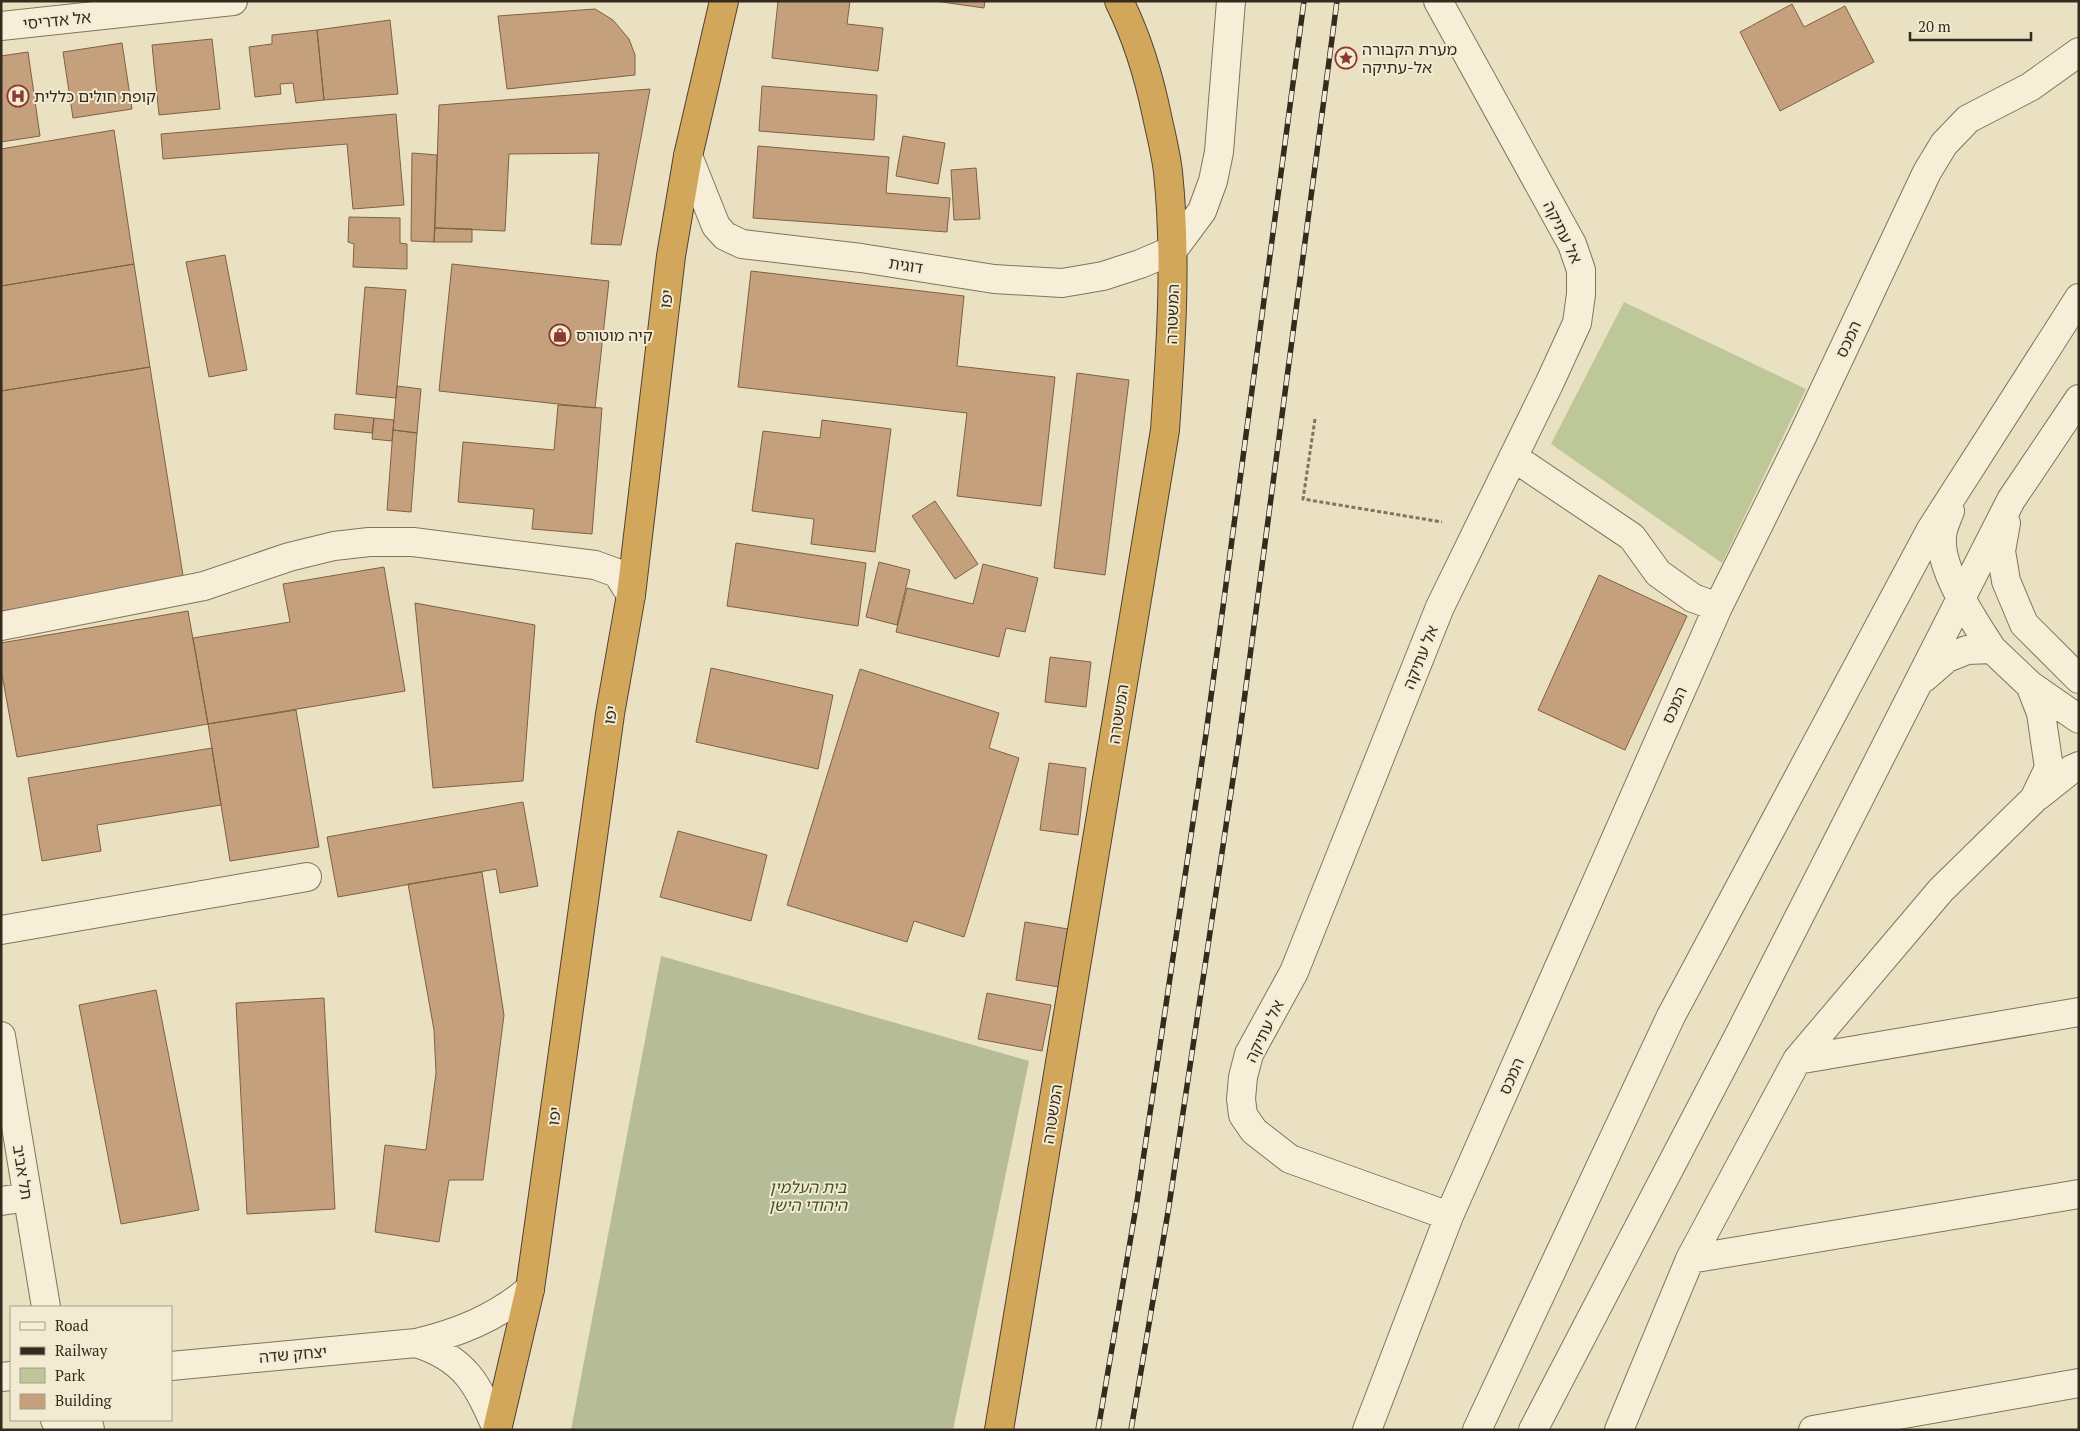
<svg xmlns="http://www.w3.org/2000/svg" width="2080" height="1431" font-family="'PT Serif','Noto Sans Hebrew',serif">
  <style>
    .green { fill: #bec798 }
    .cemetery { fill: #b5bc97 }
    .building { fill: #c5a07c; stroke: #806043 }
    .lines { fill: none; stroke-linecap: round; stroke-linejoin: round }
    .minor-casing { stroke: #83735c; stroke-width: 30 }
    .highway-casing { stroke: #514230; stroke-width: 30 }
    .path { stroke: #83735c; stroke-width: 3; stroke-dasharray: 4 2.5; stroke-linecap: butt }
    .minor { stroke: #f6eed6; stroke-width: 28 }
    .highway { stroke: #d3a75b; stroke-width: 28 }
    .rail-casing { stroke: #342a1e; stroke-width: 5.5 }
    .rail { stroke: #f2ebd2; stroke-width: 4; stroke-dasharray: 11; stroke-linecap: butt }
    .labels { text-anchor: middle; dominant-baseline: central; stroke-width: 4; stroke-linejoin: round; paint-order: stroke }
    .street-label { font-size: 16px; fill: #342a1e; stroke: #f2ebd2 }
    .poi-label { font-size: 16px; fill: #342a1e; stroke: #f2ebd2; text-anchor: start }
    .park-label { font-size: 16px; font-style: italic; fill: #424f27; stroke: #f2ebd2 }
  </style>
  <rect width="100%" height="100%" fill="#eae1c3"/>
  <path class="green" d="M1624 302 1806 389 1722 563 1551 444Z"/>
  <path class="cemetery" d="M661 956 1029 1061 953 1430H571Z"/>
  <path class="building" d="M778 1H850L847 24 883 28 878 71 772 58Z
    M935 1H985L984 8Z
    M1792 4 1804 27 1845 6 1874 62 1780 111 1740 32Z
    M595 9 613 20 629 39 635 55V75L507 89 498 16Z
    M390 20 398 94 324 100 317 30Z
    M317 30 324 100 296 103 293 83 280 84 281 94 255 97 249 47 272 44V35Z
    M212 39 220 109 159 115 152 45Z
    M122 43 132 109 73 118 63 52Z
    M28 52 40 136 1 142V56Z
    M762 86 877 95 874 140 759 131Z
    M650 89 621 245 591 244 599 153 509 154 505 231 435 228 439 105Z
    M396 114 404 205 353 209 347 144 163 159 161 134Z
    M114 130 134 264 1 286V149Z
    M903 136 945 143 938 184 896 176Z
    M758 146 889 157 886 193 950 198 947 232 753 218Z
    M412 153 437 155 434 242 411 241Z
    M976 168 980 219 954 220 951 170Z
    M349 217 400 218V243L407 244V269L353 267 354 244 348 242Z
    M435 228 472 229V242H434Z
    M225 255 247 370 209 377 186 262Z
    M134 264 150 367 1 391V286Z
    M452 264 609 281 595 408 439 391Z
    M751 271 964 296 957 366 1055 377 1041 506 957 496 967 413 738 387Z
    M365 287 406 290 396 398 356 394Z
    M150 367 184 582 1 611V391Z
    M1077 373 1129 380 1105 575 1054 568Z
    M397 386 421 389 417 433 393 430Z
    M558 405 602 408 592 534 532 529 534 509 458 502 463 442 554 450Z
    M335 414 374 418 372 433 334 429Z
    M374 418 394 420 392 441 372 439Z
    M822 420 891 429 875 552 811 544 814 519 752 511 763 431 820 438Z
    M393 430 417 433 411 512 387 510Z
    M935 501 978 564 955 579 912 516Z
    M736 543 866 563 858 626 727 606Z
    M879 562 910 570 897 625 866 617Z
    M983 564 1038 578 1025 632 1006 628 999 657 896 632 907 588 973 604Z
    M384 567 405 691 208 724 193 638 290 622 283 584Z
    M1599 575 1687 616 1625 750 1538 710Z
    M415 603 535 625 523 781 433 788Z
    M188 611 208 724 17 757 1 669V643Z
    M1050 657 1091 662 1086 707 1045 702Z
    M711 668 833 695 818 769 696 742Z
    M860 669 999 713 989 748 1019 758 964 937 914 921 907 942 787 905Z
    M296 710 319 847 230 861 208 724Z
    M212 748 221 805 97 825 101 851 42 861 28 778Z
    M1049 763 1086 768 1078 835 1040 830Z
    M523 802 538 886 500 893 496 869 338 897 327 837Z
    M678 831 767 855 751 921 660 897Z
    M482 872 504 1015 483 1180H449L439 1242 375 1232 385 1145 426 1150 436 1073 434 1030 408 884Z
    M1025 922 1068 929 1059 987 1016 980Z
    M156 990 199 1210 121 1224 79 1005Z
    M987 993 1051 1005 1042 1051 978 1039Z
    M324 998 335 1209 247 1214 236 1003Z"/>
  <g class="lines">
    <g class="minor-casing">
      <path id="minor" d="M1438 1 1572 244 1581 270V294L1577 323 1549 384 1440 607 1294 972 1249 1054 1243 1077 1241 1099 1243 1115 1254 1131 1290 1159 1449 1216
        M1 26 233 1
        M688 156 716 226 725 236 742 244 861 258 994 279 1062 283 1103 276 1140 264 1173 250 1202 211 1213 181 1219 152 1231 1
        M1513 457 1632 537 1658 573 1693 598 1718 607
        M1950 511C1947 519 1942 529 1942 537 1939 570 1975 622 1992 649
        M2006 523 2001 551 2006 581 2024 624 2079 679
        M1 626 204 586 289 557 334 546 369 542H413L595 565 617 573 631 595
        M2030 685 2079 719
        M2038 796 2072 769 2079 766
        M1 930 307 877
        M1 1036 46 1307
        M1797 1060 2079 1012
        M1 1201 27 1197
        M1690 1259 2079 1194
        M416 1343C466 1359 477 1384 497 1429
        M171 1366 416 1343C458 1333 496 1318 530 1289
        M1 1377 11 1376
        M55 1420H69
        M88 1420 90 1430
        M1367 1430 1449 1216 1718 607 1802 437 1927 172 1944 144 1968 119 2030 87 2079 52
        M1477 1430 1671 1016 1930 531 2079 298
        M1533 1430 1738 1037 2011 500 2079 399
        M1619 1430 1690 1259 1797 1060 1941 890 2034 799 2049 768 2041 713 2030 685 1992 649 1967 650 1947 658 1924 678
        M1813 1430 2079 1383"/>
    </g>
    <g class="highway-casing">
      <path id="highway" d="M497 1430 530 1289 610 714 631 595 671 256 688 156 724 1
        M999 1430 1165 430C1171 344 1177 259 1168 172 1166 154 1161 135 1157 116 1149 77 1137 37 1119 1"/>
    </g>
    <path class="path" d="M1315 419 1303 499 1442 522"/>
    <use href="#minor" class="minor"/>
    <use href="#highway" class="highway"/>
    <g class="rail-casing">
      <path id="rail" d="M1098 1430 1137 1201 1206 734 1304 1
        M1131 1430 1169 1206 1239 739 1337 1"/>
    </g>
    <use href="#rail" class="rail"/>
  </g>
  <defs>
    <g id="sight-ring" transform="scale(1.125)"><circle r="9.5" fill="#f2ebd2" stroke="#8d3731" stroke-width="1.5"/><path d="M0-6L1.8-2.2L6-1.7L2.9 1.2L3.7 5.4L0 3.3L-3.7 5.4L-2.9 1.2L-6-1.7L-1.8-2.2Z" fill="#8d3731"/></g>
    <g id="hospital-ring" transform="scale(1.125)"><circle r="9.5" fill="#f2ebd2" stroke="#8d3731" stroke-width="1.5"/><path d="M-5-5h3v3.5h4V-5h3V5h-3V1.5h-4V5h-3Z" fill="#8d3731"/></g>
    <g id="shop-ring" transform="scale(1.125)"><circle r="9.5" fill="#f2ebd2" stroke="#8d3731" stroke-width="1.5"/><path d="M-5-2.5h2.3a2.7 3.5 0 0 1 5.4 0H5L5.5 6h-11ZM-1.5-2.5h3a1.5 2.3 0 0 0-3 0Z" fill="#8d3731"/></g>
  </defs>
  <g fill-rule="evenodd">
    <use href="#sight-ring" x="1346" y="58"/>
    <use href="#hospital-ring" x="18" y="96"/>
    <use href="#shop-ring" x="560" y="335"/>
  </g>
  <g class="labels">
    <g class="street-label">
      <text transform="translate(57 20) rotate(-6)">אל אדריסי</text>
      <text transform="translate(1563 232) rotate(64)">אל עתיקה</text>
      <text transform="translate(906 265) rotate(9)">דוגית</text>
      <text transform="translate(666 299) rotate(-83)">יפו</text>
      <text transform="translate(1172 314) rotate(-88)">המשטרה</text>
      <text transform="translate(1848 339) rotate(-65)">המכס</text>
      <text transform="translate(1420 657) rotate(-68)">אל עתיקה</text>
      <text transform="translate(1674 705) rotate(-66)">המכס</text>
      <text transform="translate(1118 714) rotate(-81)">המשטרה</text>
      <text transform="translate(610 715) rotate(-81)">יפו</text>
      <text transform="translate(1264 1031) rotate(-64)">אל עתיקה</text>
      <text transform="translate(1511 1076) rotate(-66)">המכס</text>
      <text transform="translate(1052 1114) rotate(-81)">המשטרה</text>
      <text transform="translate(554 1116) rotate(-82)">יפו</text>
      <text transform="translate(23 1172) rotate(81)">תל אביב</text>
      <text transform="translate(293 1354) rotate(-5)">יצחק שדה</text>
    </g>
    <g class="poi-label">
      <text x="1362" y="49">מערת הקבורה<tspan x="1362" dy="18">אל-עתיקה</tspan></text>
      <text x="34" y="96">קופת חולים כללית</text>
      <text x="576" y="335">קיה מוטורס</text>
    </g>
    <g class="park-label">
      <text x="808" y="1187">בית העלמין<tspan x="808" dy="18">היהודי הישן</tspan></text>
    </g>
  </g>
  <rect width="2080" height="1431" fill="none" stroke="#342a1e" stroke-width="5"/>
  <rect x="10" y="1306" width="162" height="115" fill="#f2ebd2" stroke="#a69e8a"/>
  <rect x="20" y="1322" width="25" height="8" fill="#f6eed6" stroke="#a69e8a"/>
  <text x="55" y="1331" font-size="15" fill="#342a1e">Road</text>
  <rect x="20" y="1347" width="25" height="8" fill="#342a1e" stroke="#a69e8a"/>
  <text x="55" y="1356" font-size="15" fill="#342a1e">Railway</text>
  <rect x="20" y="1368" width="25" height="15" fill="#bec798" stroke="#a69e8a"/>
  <text x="55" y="1381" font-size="15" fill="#342a1e">Park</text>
  <rect x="20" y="1394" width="25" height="15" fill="#c5a07c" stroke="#a69e8a"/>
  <text x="55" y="1406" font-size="15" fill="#342a1e">Building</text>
  <path d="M1910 32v8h121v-8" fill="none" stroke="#342a1e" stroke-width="2.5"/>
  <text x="1918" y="32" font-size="15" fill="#342a1e" stroke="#f2ebd2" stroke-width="4" paint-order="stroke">20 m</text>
</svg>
